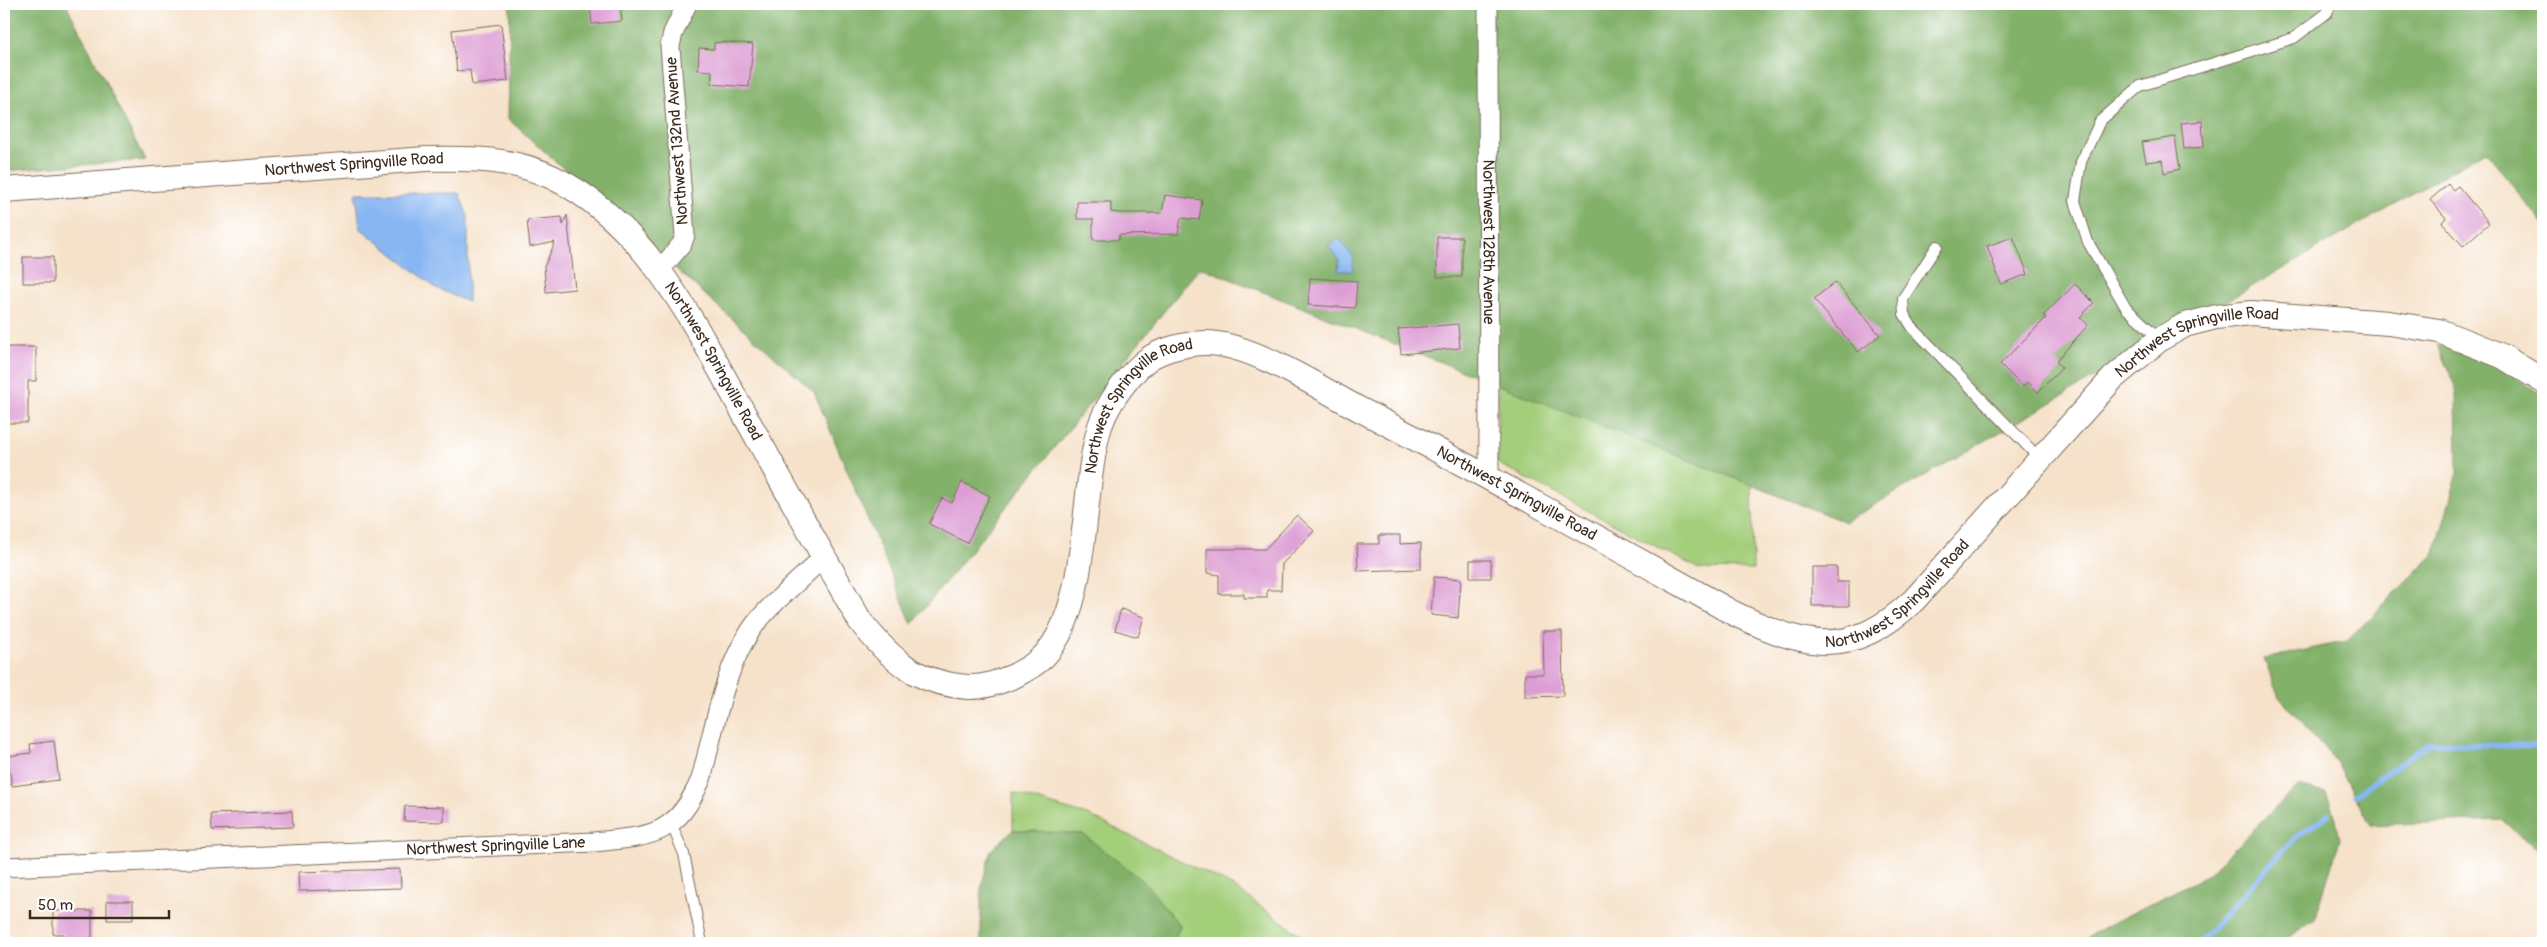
<svg xmlns="http://www.w3.org/2000/svg" width="2547" height="947" font-family="Pangolin,sans-serif">
  <style>
    .green { fill: #a3ce7a; stroke: #6f7c4c }
    .forest { fill: #82b16a; stroke: #5e6e44 }
    .water { fill: #87b6f2; stroke: #617088 }
    .lines { fill: none; stroke-linecap: round; stroke-linejoin: round }
    .stream { stroke: #87b6f2; stroke-width: 5.5 }
    .building { fill: #dd9ed4 }
    .service-casing { stroke: #7c6a5a; stroke-width: 12 }
    .minor-casing { stroke: #7c6a5a; stroke-width: 21 }
    .tertiary-casing { stroke: #7c6a5a; stroke-width: 26 }
    .service { stroke: #fff; stroke-width: 10 }
    .minor { stroke: #fff; stroke-width: 19 }
    .tertiary { stroke: #fff; stroke-width: 24 }
    .labels { text-anchor: middle; dominant-baseline: central; stroke-width: 4; stroke-linejoin: round; paint-order: stroke }
    .street-label { font-size: 16px; fill: #3b2a1e; stroke: #fff }
  </style>
  <rect width="100%" height="100%" fill="#fff"/>
  <filter id="ink" filterUnits="userSpaceOnUse"><feTurbulence type="fractalNoise" baseFrequency=".02" numOctaves="2"/><feDisplacementMap in="SourceGraphic" scale="10" xChannelSelector="R" yChannelSelector="G"/><feConvolveMatrix kernelMatrix="1 2 1 2 8 2 1 2 1" color-interpolation-filters="sRGB"/></filter>
  <filter id="wash" filterUnits="userSpaceOnUse"><feTurbulence type="fractalNoise" baseFrequency=".0096" numOctaves="4" result="noise"/><feDisplacementMap in="SourceGraphic" scale="20" xChannelSelector="R" yChannelSelector="G"/><feGaussianBlur stdDeviation="1.12" result="paint"/><feColorMatrix in="noise" values="0 0 0 0 0 0 0 0 0 0 0 0 0 0 0 0 0 1.4 0 .05"/><feComposite in="paint" operator="in"/></filter>
  <g filter="url(#wash)">
    <rect width="100%" height="100%" fill="#f6e2ca"/>
    <path class="green" d="M1747 4 1753 570 1699 569 1497 463 1503 119Z
      M1013 793 1090 816 1232 886 1312 943H1173L1180 926 1083 834 1013 830Z"/>
    <path class="forest" d="M4 4H66L145 160 4 171Z
      M510 4H2543V224L2486 151 1845 522 1200 267 912 624 814 392 508 119Z
      M2437 344 2494 363 2543 395V854L2503 820 2371 825 2335 760 2279 697 2264 659 2347 641 2435 553 2457 475 2456 389Z
      M2298 786 2326 793 2335 815 2340 839 2315 919 2280 943H2082L2095 932 2207 875Z
      M1013 830 1083 834 1145 883 1180 926 1173 943H981V888L991 850Z"/>
    <path class="water" d="M356 193H459L468 217V302L436 288 360 228Z
      M1339 238 1353 257V271H1338L1339 259 1328 246Z"/>
    <g class="lines">
      <path class="stream" d="M2355 795 2429 743 2543 747
        M2199 943 2295 838 2328 814"/>
    </g>
    <g id="blocks">
      <path class="building" d="M590 4H620L622 21 592 24Z
        M501 24 508 81 472 85 470 70 457 71 452 30Z
        M722 42 753 44 749 87 711 84 712 71 698 70 699 48 714 49V43Z
        M2202 121 2204 147 2184 149 2181 123Z
        M2175 137 2180 169 2164 173 2162 160 2146 162 2142 142Z
        M2448 184 2453 190 2458 186 2489 223 2463 246 2442 222 2446 218 2430 200Z
        M1165 195 1202 200 1199 220 1181 218 1178 234 1119 235V240H1093V219H1077V202H1111V212L1119 213H1162Z
        M567 215 575 289 546 292 544 267 555 242 530 247 527 220 562 217 563 225Z
        M1437 237H1462V277H1437Z
        M2013 237 2028 274 2001 284 1987 246Z
        M23 257H53V283H23Z
        M1310 278 1357 281 1355 308 1308 305Z
        M1835 282 1880 335 1858 352 1814 299Z
        M2075 284 2094 303 2080 317 2088 325 2056 361 2062 368 2038 392 2028 382 2023 387 2000 364 2046 318 2043 316Z
        M1458 324 1460 348 1401 354 1398 329Z
        M4 347H36V381H28V423H4Z
        M962 482 990 496 967 543 929 524 942 498 952 503Z
        M1297 515 1314 531 1282 564 1281 590H1267V598H1244V594H1219V575L1207 573V549H1265Z
        M1379 535H1400V544L1421 543V569L1358 571 1357 544H1379Z
        M1470 560H1491V578H1470Z
        M1812 567H1837V582H1849V606H1812Z
        M1434 577 1461 579 1458 618 1431 615Z
        M1121 609 1144 617 1138 637 1115 630Z
        M1543 631H1562L1563 696 1525 697V674H1544Z
        M54 741 59 780 12 786 7 756 31 753 30 744Z
        M405 806 444 807V822L404 821Z
        M292 811 293 827 212 830 211 814Z
        M400 869 401 888 299 891 298 872Z
        M107 901H133V920H107Z
        M53 911H92V943H64V934H53Z"/>
    </g>
  </g>
  <g filter="url(#ink)">
    <use href="#blocks" fill-opacity="0" stroke="#7c6a5a" stroke-width="1"/>
    <g class="lines">
      <g class="service-casing">
        <path id="service" d="M1937 246 1903 298 1904 314 1912 327 2040 459
          M2160 339 2126 308 2088 242 2075 201 2081 162 2100 121 2140 86 2294 38 2327 13 2331 4
          M671 823 684 854 702 943"/>
      </g>
      <g class="minor-casing">
        <g id="minor">
          <path id="s1" d="M1488 4 1489 479"/>
          <path d="M659 271 682 244 685 235 670 46 673 33 687 4"/>
          <path id="s2" d="M4 867 594 842C651 836 676 837 701 779 714 731 723 671 751 630 767 606 802 579 823 557"/>
        </g>
      </g>
      <g class="tertiary-casing">
        <g id="tertiary">
          <path id="s3" d="M4 190 426 159C470 158 512 158 552 177 652 225 701 338 753 430 788 494 824 557 860 621 891 660 916 683 968 687 984 688 1000 682 1014 676 1024 671 1036 664 1044 656 1091 606 1080 491 1100 426 1106 408 1119 389 1131 375 1140 366 1147 358 1159 353 1176 346 1199 341 1218 344 1261 350 1320 388 1359 409 1485 474 1609 544 1733 613 1806 648 1850 660 1914 600L2113 378 2160 339 2185 325 2216 317 2251 313 2389 323 2439 331 2502 356 2543 381"/>
        </g>
      </g>
      <use href="#service" class="service"/>
      <use href="#minor" class="minor"/>
      <use href="#tertiary" class="tertiary"/>
    </g>
  </g>
  <g class="labels">
    <g class="street-label">
      <text transform="translate(677 141) rotate(-94)">Northwest 132nd Avenue</text>
      <text stroke="none"><textPath href="#s3" startOffset="351">Northwest Springville Road</textPath></text>
      <text stroke="none"><textPath href="#s1" startOffset="238">Northwest 128th Avenue</textPath></text>
      <text stroke="none"><textPath href="#s3" startOffset="2884">Northwest Springville Road</textPath></text>
      <text stroke="none"><textPath href="#s3" startOffset="801">Northwest Springville Road</textPath></text>
      <text stroke="none"><textPath href="#s3" startOffset="1595">Northwest Springville Road</textPath></text>
      <text stroke="none"><textPath href="#s3" startOffset="2045">Northwest Springville Road</textPath></text>
      <text stroke="none"><textPath href="#s3" startOffset="2479">Northwest Springville Road</textPath></text>
      <text stroke="none"><textPath href="#s2" startOffset="492">Northwest Springville Lane</textPath></text>
    </g>
  </g>
  <rect width="2547" height="947" fill="none" stroke="#fff" stroke-width="20"/>
  <path d="M30 910v8h139v-8" fill="none" stroke="#3b2a1e" stroke-width="2.5"/>
  <text x="38" y="910" font-size="15" fill="#3b2a1e" stroke="#ffffff" stroke-width="4" paint-order="stroke">50 m</text>
</svg>
